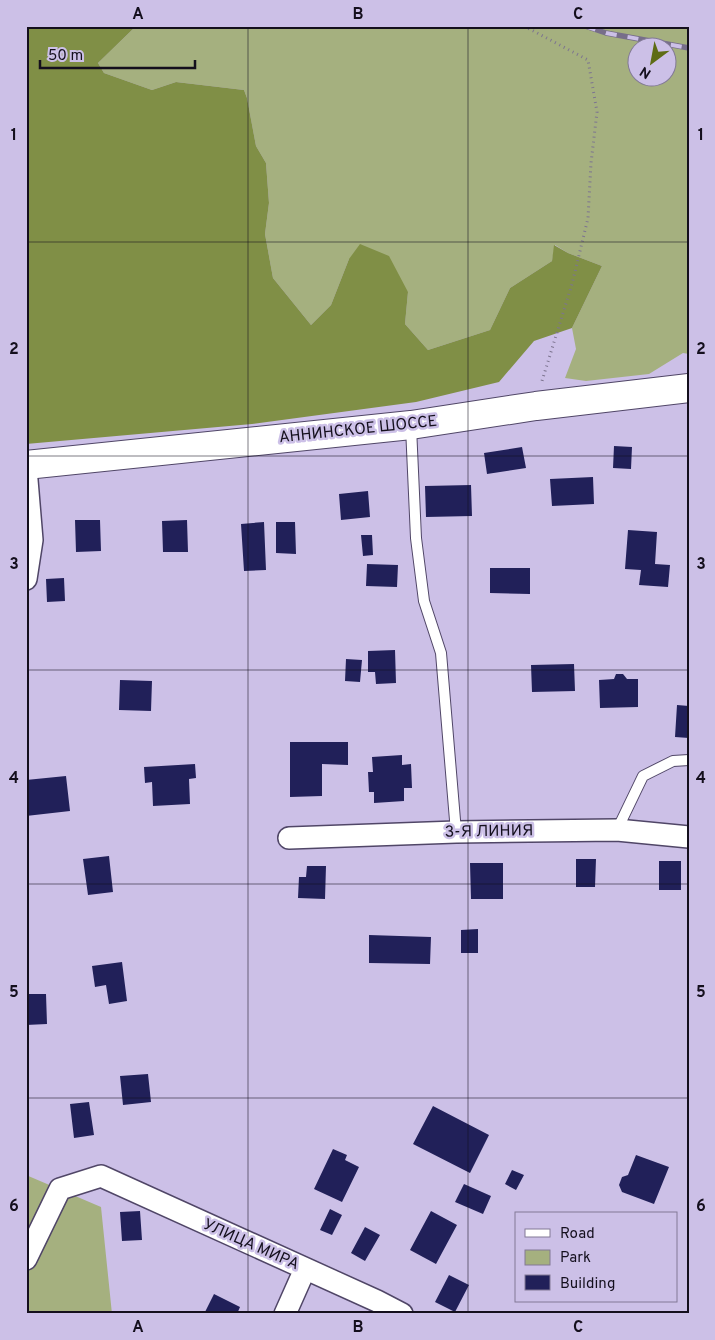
<svg xmlns="http://www.w3.org/2000/svg" width="715" height="1340" font-family="Overpass,sans-serif">
  <style>
    .green { fill: #a5b07f; fill-rule: evenodd }
    .forest { fill: #808f46 }
    .building { fill: #212059 }
    .lines { fill: none; stroke-linecap: round; stroke-linejoin: round }
    .service-casing { stroke: #504667; stroke-width: 12 }
    .minor-casing { stroke: #504667; stroke-width: 24 }
    .secondary-casing { stroke: #504667; stroke-width: 30 }
    .path { stroke: #7d7490; stroke-width: 3; stroke-dasharray: 1 4; stroke-linecap: butt }
    .service { stroke: #fff; stroke-width: 10 }
    .minor { stroke: #fff; stroke-width: 21 }
    .secondary { stroke: #fff; stroke-width: 28 }
    .rail-casing { stroke: #776e8a; stroke-width: 5.5 }
    .rail { stroke: #ccc0e7; stroke-width: 4; stroke-dasharray: 11; stroke-linecap: butt }
    .grid { fill: none; stroke: #140f1d; stroke-width: 1; stroke-opacity: 0.55 }
    .labels { text-anchor: middle; dominant-baseline: central; stroke-width: 5; stroke-linejoin: round; paint-order: stroke }
    .street-label { font-size: 16px; fill: #140f1d; stroke: #ccc0e7 }
    .neatline { fill: none; stroke: #140f1d; stroke-width: 2 }
    .grid-label { font-size: 16px; text-anchor: middle; font-weight: bold; fill: #140f1d }
  </style>
  <rect width="100%" height="100%" fill="#ccc0e7"/>
  <path class="green" d="M140 26H689V354L683 353 649 374 586 381 565 378 576 349 572 328 602 266 568 253 555 245 552 261 510 288 490 330 428 350 405 324 408 292 349 259 331 305 311 325 273 278 265 234 269 203 266 163 256 146 247 98 244 90 176 82 152 90 104 73 98 63 133 29ZM638 48H668V78H638Z
    M26 1175 101 1207 112 1314H26Z"/>
  <path class="forest" d="M26 26H140L133 29 98 63 104 73 152 90 176 82 244 90 247 98 256 146 266 163 269 203 265 234 273 278 311 325 331 305 349 259 360 244 389 256 408 292 405 324 428 350 490 330 510 288 552 261 554 245 568 253 602 266 572 328 534 341 499 382 416 402 252 424 26 444Z"/>
  <path class="building" d="M614 446 632 447 631 469 613 468Z
    M522 447 526 468 487 474 484 453Z
    M593 477 594 504 552 506 550 479Z
    M471 485 472 516 426 517 425 486Z
    M368 491 370 517 341 520 339 494Z
    M75 520H100L101 551 76 552Z
    M187 520 188 552H163L162 521Z
    M264 522 266 570 244 571 241 524Z
    M276 522H295L296 554 276 553Z
    M628 530 657 532 655 564 670 565 668 587 639 585 641 570 625 569Z
    M361 535H372L373 555 363 556Z
    M367 564 398 565 397 587 366 586Z
    M490 568H530V594L490 593Z
    M64 578 65 601 47 602 46 579Z
    M395 650 396 683 376 684 375 672H368V651Z
    M346 659 362 660 360 682 345 681Z
    M574 664 575 691 532 692 531 665Z
    M616 674H623L627 679H638V707L600 708 599 680 614 679Z
    M120 680 152 681 151 711 119 710Z
    M677 705 689 706V738L675 737Z
    M290 742H348V765L322 764V796L290 797Z
    M402 755V765L411 764 412 788H404V801L374 803V792H369L368 772H373L372 757Z
    M195 764 196 778 189 779 190 804 153 806 152 782 145 783 144 767Z
    M66 776 70 811 26 816V780Z
    M109 856 113 892 88 895 83 859Z
    M576 859H596L595 887H576Z
    M659 861H681V890H659Z
    M470 863H503V899H471Z
    M307 866H326L325 899 298 898 299 877H306Z
    M478 929V953H461V930Z
    M369 935 431 937 430 964 369 963Z
    M122 962 127 1001 109 1004 106 985 95 987 92 966Z
    M26 994H46L47 1024 26 1025Z
    M148 1074 151 1102 123 1105 120 1076Z
    M89 1102 94 1135 74 1138 70 1104Z
    M433 1106 489 1135 470 1173 413 1144Z
    M333 1149 347 1155 345 1160 359 1167 342 1202 314 1189Z
    M636 1155 669 1167 654 1204 622 1192 619 1185 622 1177 628 1175Z
    M512 1170 524 1175 516 1190 505 1184Z
    M464 1184 491 1196 483 1214 455 1202Z
    M330 1209 342 1215 332 1235 320 1230Z
    M140 1211 142 1240 122 1241 120 1212Z
    M431 1211 457 1225 436 1264 410 1250Z
    M365 1227 380 1235 365 1261 351 1253Z
    M449 1275 469 1285 455 1312 435 1302Z
    M214 1294 240 1307 237 1314H207L205 1312Z"/>
  <g class="lines">
    <g class="service-casing">
      <path id="service" d="M411 427 416 538 424 601 441 653 456 832
        M617 830 643 776 673 761 689 760"/>
    </g>
    <g class="minor-casing">
      <path id="minor" d="M26 468 32 540 26 579
        M289 838 456 832 617 830 689 837
        M26 1259 60 1189 101 1176 377 1301 402 1314
        M285 1314 305 1269"/>
    </g>
    <g class="secondary-casing">
      <path id="secondary" d="M26 465 411 425 536 406 689 388"/>
    </g>
    <path class="path" d="M524 26 588 60 597 112 591 163 588 218 572 284 542 381"/>
    <use href="#service" class="service"/>
    <use href="#minor" class="minor"/>
    <use href="#secondary" class="secondary"/>
    <g class="rail-casing">
      <path id="rail" d="M585 26 606 33 689 48"/>
    </g>
    <use href="#rail" class="rail"/>
  </g>
  <path class="grid" d="M248 26V1314M468 26V1314M26 242H689M26 456H689M26 670H689M26 884H689M26 1098H689"/>
  <g class="labels">
    <g class="street-label">
      <text transform="translate(358 430) rotate(-6)">АННИНСКОЕ ШОССЕ</text>
      <text transform="translate(489 832) rotate(-1)">3-Я ЛИНИЯ</text>
      <text transform="translate(251 1245) rotate(24)">УЛИЦА МИРА</text>
    </g>
  </g>
  <rect width="715" height="1340" fill="none" stroke="#ccc0e7" stroke-width="55"/>
  <rect x="515" y="1212" width="162" height="90" fill="#ccc0e7" stroke="#827996"/>
  <rect x="525" y="1229" width="25" height="8" fill="#ffffff" stroke="#827996"/>
  <text x="560" y="1238" font-size="15" fill="#140f1d">Road</text>
  <rect x="525" y="1250" width="25" height="15" fill="#a5b07f" stroke="#827996"/>
  <text x="560" y="1262" font-size="15" fill="#140f1d">Park</text>
  <rect x="525" y="1275" width="25" height="15" fill="#212059" stroke="#827996"/>
  <text x="560" y="1288" font-size="15" fill="#140f1d">Building</text>
  <g transform="translate(652 62) rotate(212)"><circle r="24" fill="#ccc0e7" stroke="#827996"/>
  <path d="M0-4L9 19L0 12L-9 19Z" fill="#5e6c15"/>
  <text y="-8" font-size="14" font-weight="bold" text-anchor="middle" fill="#140f1d">N</text>
  </g>
  <path d="M40 60v8h155v-8" fill="none" stroke="#140f1d" stroke-width="2.5"/>
  <text x="48" y="60" font-size="15" fill="#140f1d" stroke="#ccc0e7" stroke-width="4" paint-order="stroke">50 m</text>
  <rect x="28" y="28" width="660" height="1284" class="neatline"/>
  <g class="grid-label">
    <text x="138" y="19">A</text>
    <text x="358" y="19">B</text>
    <text x="578" y="19">C</text>
    <text x="14" y="140">1</text>
    <text x="701" y="140">1</text>
    <text x="14" y="354">2</text>
    <text x="701" y="354">2</text>
    <text x="14" y="569">3</text>
    <text x="701" y="569">3</text>
    <text x="14" y="783">4</text>
    <text x="701" y="783">4</text>
    <text x="14" y="997">5</text>
    <text x="701" y="997">5</text>
    <text x="14" y="1211">6</text>
    <text x="701" y="1211">6</text>
    <text x="138" y="1332">A</text>
    <text x="358" y="1332">B</text>
    <text x="578" y="1332">C</text>
  </g>
</svg>
